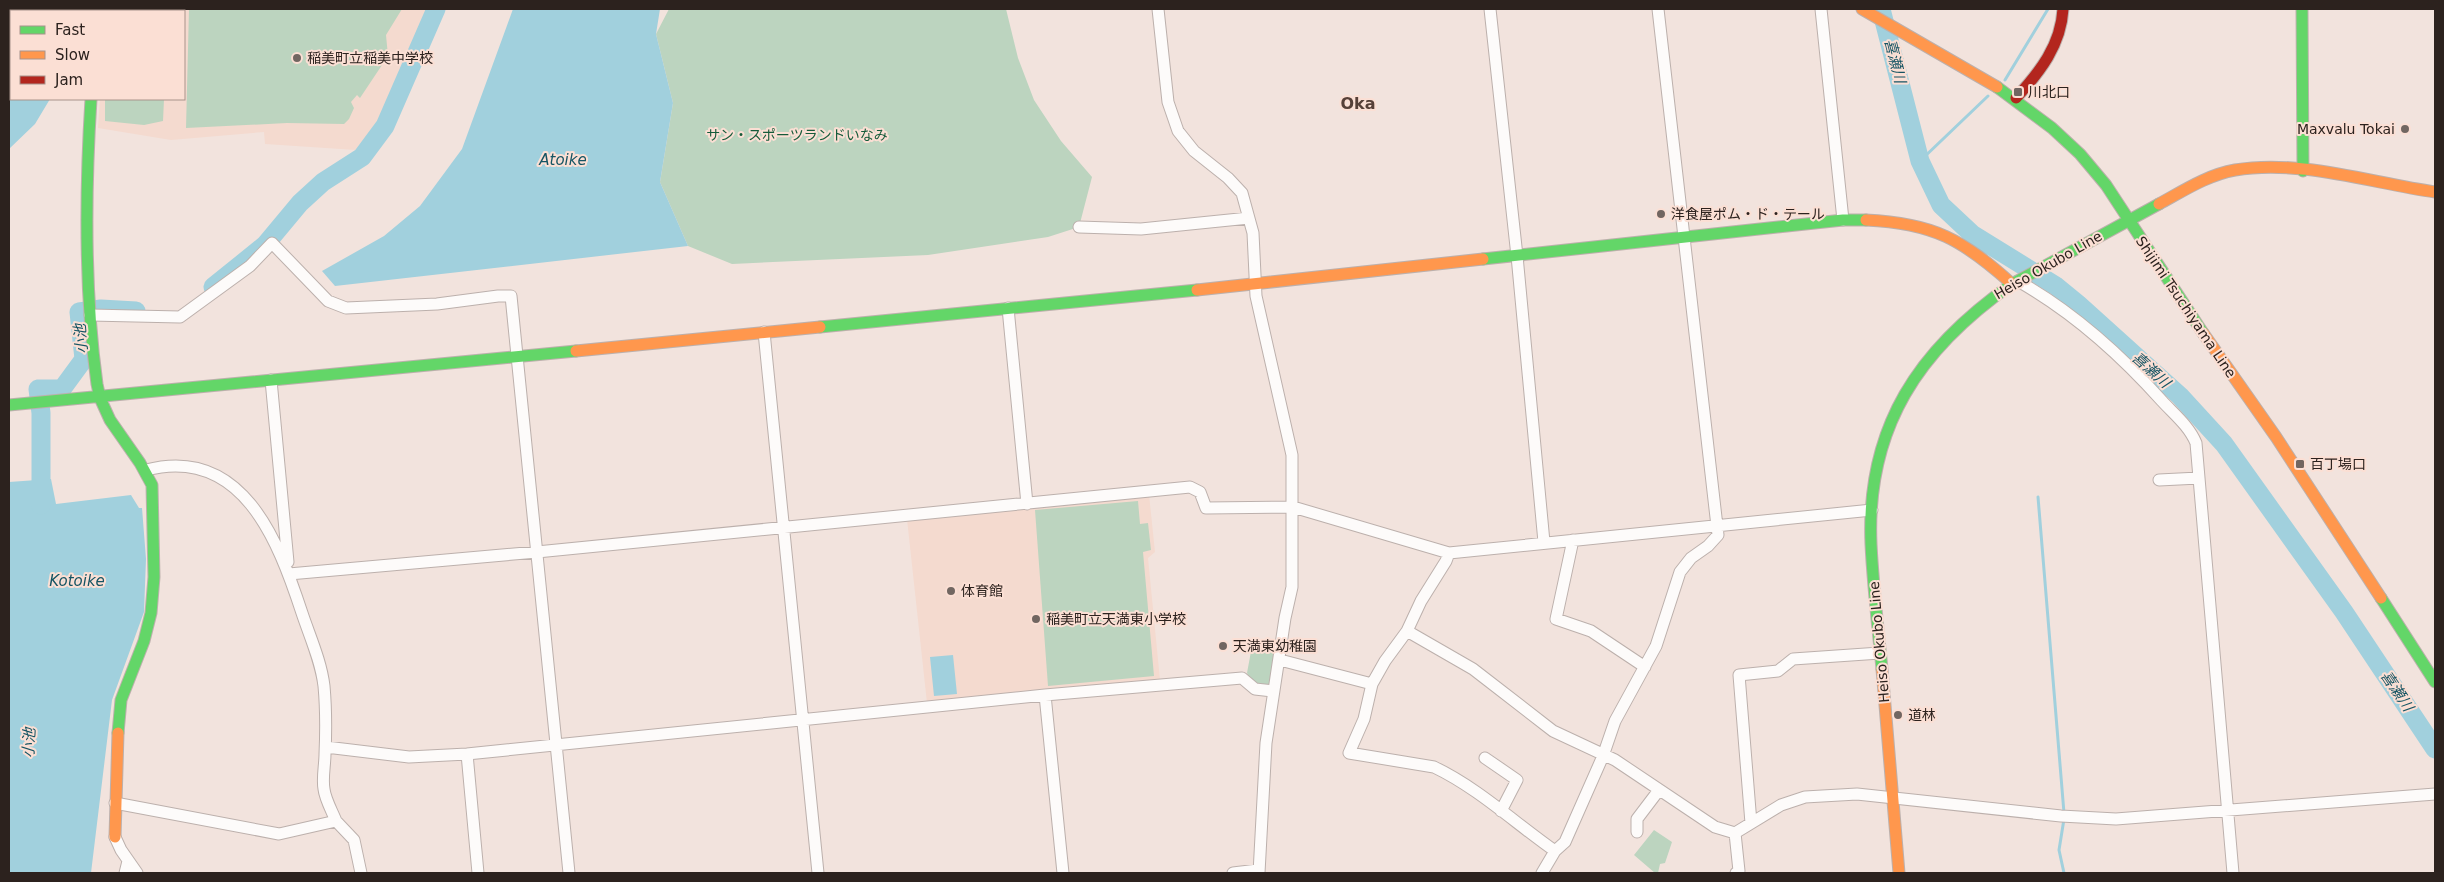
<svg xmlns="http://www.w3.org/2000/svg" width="2444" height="882" font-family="'DejaVu Sans','Noto Sans JP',sans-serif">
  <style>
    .built { fill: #f4dacf }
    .green { fill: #bcd4bf }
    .water { fill: #a1d0dd }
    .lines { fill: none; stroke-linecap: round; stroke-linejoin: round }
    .stream { stroke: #a1d0dd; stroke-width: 3 }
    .river { stroke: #a1d0dd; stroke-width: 19 }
    .street-casing { stroke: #bcb0ac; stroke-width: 13 }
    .fast-casing { stroke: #bcb0ac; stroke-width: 13 }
    .slow-casing { stroke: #bcb0ac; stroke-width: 13 }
    .jam-casing { stroke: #bcb0ac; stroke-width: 13 }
    .street { stroke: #fdfbfa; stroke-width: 11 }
    .fast { stroke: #63d668; stroke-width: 11 }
    .slow { stroke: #ff974d; stroke-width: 11 }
    .jam { stroke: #b3261e; stroke-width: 11 }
    .poi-dot { fill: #716661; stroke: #fbdfd4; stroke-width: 2 }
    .labels { text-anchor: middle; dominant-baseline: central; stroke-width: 4; stroke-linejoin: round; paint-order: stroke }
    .poi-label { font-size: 14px; fill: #2c221e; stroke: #fbdfd4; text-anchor: start }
    .park-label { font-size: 14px; fill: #155b3a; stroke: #fbdfd4 }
    .street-label { font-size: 14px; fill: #2c221e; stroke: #fbdfd4 }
    .water-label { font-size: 15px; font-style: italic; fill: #155463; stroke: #fbdfd4 }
    .quarter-label { font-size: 16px; font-weight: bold; fill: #564038; stroke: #fbdfd4 }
  </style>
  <rect width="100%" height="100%" fill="#f2e3dd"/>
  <path class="built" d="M106 9H431L386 110 356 150 265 144 264 132 171 140 98 128 100 99H184V11H106Z
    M1149 494 1155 552 1148 558 1160 680 927 703 907 519Z"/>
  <path class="green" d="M189 9H402L386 35 388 56 360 98 357 95 351 102 354 108 349 119 344 124 287 123 186 128Z
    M669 9H1006L1018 58 1034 100 1061 141 1092 177 1079 227 1048 237 928 255 732 264 688 246 660 182 673 103 656 34Z
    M105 99H164L163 121 144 125 105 121Z
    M1138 501 1140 524 1148 523 1151 550 1143 552 1154 676 1048 686 1035 510Z
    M1252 646 1277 647 1272 686C1260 686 1253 684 1247 673Z
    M1654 830 1672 842 1665 863 1660 864 1658 873H1655L1634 855Z"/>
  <path class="water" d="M513 9H660L656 34 673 103 660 182 688 246 335 286 322 271 384 236 420 206 462 149Z
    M9 28 11 29V99H50L35 124 9 149Z
    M51 479 56 504 131 495 139 508H142L146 559 144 612 112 700 91 873H9V482Z
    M953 655 957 694 934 696 930 657Z"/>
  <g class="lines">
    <path class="stream" d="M2005 80 2048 9
      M1920 161 1988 96
      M2038 497 2064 813
      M2064 819 2059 850 2064 873"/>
    <path class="river" d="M1881 9 1920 161 1941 205 1972 234 2056 286 2078 304 2180 396 2224 444 2344 612 2435 749
      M213 287 265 245 300 203 323 182 362 157 385 126 436 9
      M41 505V413L38 389H62L84 359 79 312 101 309 136 311"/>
    <g class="street-casing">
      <path id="street" d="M1158 9 1168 102 1178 131 1194 151 1228 178 1242 193 1253 233 1256 296 1292 455V587L1285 618 1266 743 1259 873
        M1490 9 1517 256 1544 542
        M1821 9 1843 220
        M1079 227 1141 229 1249 218
        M2018 281C2073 312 2120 354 2162 401 2174 414 2189 426 2196 443L2233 873
        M1008 308 1027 504
        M90 315 180 317 250 266 272 243 328 301 346 308 437 304 498 296H511L569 873
        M764 332 818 873
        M271 380 288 562
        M2159 480 2199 478
        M1573 540 1556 619 1591 631 1645 667
        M289 574 537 552 1190 487 1200 492 1206 508 1293 507 1449 553 1872 510
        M1407 631 1473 669 1553 731 1615 760 1715 827 1735 833 1781 805 1805 797 1857 794 2061 816 2116 819 2435 794
        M1280 660 1372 684 1385 661 1407 631 1421 601 1446 561 1449 553
        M1372 684 1364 719 1349 753 1434 767C1478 788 1515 823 1555 851
        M1045 695 1063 873
        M326 747 409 757 467 754 1045 695 1242 678 1255 689 1273 691
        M467 754 478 873
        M1485 758 1517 780 1501 811
        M115 803 279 834 336 821C332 811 325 799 324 789 322 778 325 765 325 754 326 732 326 708 324 686 321 661 310 637 302 613 278 540 242 445 146 470
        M336 821 354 840 361 873
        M1751 823 1739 675 1778 671 1793 659 1880 653
        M1637 832V819L1659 790
        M1735 833 1739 871 1736 873
        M115 837 121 850 137 873
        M125 873 128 861
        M1233 873 1258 870
        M1542 873 1555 851 1565 842 1603 756 1615 721 1656 646 1680 572 1691 558 1708 546 1718 535 1658 9"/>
    </g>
    <g class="fast-casing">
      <path id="fast" d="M2302 9 2303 171
        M1997 87 2052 128 2080 154 2106 185 2203 333
        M91 99C85 194 84 290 97 384L100 398 110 420 140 463 152 485 154 577 151 613 144 641 121 700 118 733
        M1483 259 1843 220H1866
        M820 327 1197 290
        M9 405 576 351
        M2381 598 2435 682
        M1882 669C1878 627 1873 586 1871 544 1866 427 1919 349 2012 284L2159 204"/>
    </g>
    <g class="slow-casing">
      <path id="slow" d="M94 9 95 11
        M1862 9 1997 87
        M2159 204C2183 191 2207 175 2235 170 2300 159 2371 183 2435 192
        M1866 220C1934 223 1963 240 2012 284
        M1197 290 1483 259
        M2203 333 2276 437 2381 598
        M576 351 820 327
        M1882 669 1899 873
        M115 837 118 733"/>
    </g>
    <g class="jam-casing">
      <path id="jam" d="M2016 98C2040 72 2061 45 2063 9"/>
    </g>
    <use href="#street" class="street"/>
    <use href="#fast" class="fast"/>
    <use href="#slow" class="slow"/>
    <use href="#jam" class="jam"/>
  </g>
  <g class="poi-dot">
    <circle cx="297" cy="58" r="5"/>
    <rect x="2013" y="87" width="10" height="10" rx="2.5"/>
    <circle cx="2405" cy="129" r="5"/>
    <circle cx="1661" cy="214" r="5"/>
    <rect x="2295" y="459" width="10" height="10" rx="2.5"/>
    <circle cx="951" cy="591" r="5"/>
    <circle cx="1036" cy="619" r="5"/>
    <circle cx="1223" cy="646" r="5"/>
    <circle cx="1898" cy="715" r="5"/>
  </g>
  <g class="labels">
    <g class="poi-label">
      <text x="307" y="58">稲美町立稲美中学校</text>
      <text x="2028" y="92">川北口</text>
      <text x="2395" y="129" text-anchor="end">Maxvalu Tokai</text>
      <text x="1671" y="214">洋食屋ポム・ド・テール</text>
      <text x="2310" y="464">百丁場口</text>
      <text x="961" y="591">体育館</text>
      <text x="1046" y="619">稲美町立天満東小学校</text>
      <text x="1233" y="646">天満東幼稚園</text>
      <text x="1908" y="715">道林</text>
    </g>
    <g class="park-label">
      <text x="797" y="135">サン・スポーツランドいなみ</text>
    </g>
    <g class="street-label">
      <text transform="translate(2048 265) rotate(-30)">Heiso Okubo Line</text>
      <text transform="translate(2186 307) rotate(56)">Shijimi Tsuchiyama Line</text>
      <text transform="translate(1879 642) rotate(-95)">Heiso Okubo Line</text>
    </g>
    <g class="water-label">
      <text transform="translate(1895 61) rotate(76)">喜瀬川</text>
      <text x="563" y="160">Atoike</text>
      <text transform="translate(81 339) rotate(-95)">小池</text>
      <text transform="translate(2151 370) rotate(42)">喜瀬川</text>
      <text x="77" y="581">Kotoike</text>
      <text transform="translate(2397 691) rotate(56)">喜瀬川</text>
      <text transform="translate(29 743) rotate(-87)">小池</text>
    </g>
    <g class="quarter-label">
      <text x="1358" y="103">Oka</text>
    </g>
  </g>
  <rect width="2444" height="882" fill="none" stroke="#2c221e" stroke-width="20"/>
  <rect x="10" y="10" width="175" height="90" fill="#fbdfd4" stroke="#a8938b"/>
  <rect x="20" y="26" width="25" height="8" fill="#63d668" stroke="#a8938b"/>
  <text x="55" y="35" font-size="15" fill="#2c221e">Fast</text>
  <rect x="20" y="51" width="25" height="8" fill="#ff974d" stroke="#a8938b"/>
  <text x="55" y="60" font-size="15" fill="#2c221e">Slow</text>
  <rect x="20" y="76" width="25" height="8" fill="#b3261e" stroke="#a8938b"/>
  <text x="55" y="85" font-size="15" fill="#2c221e">Jam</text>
</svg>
